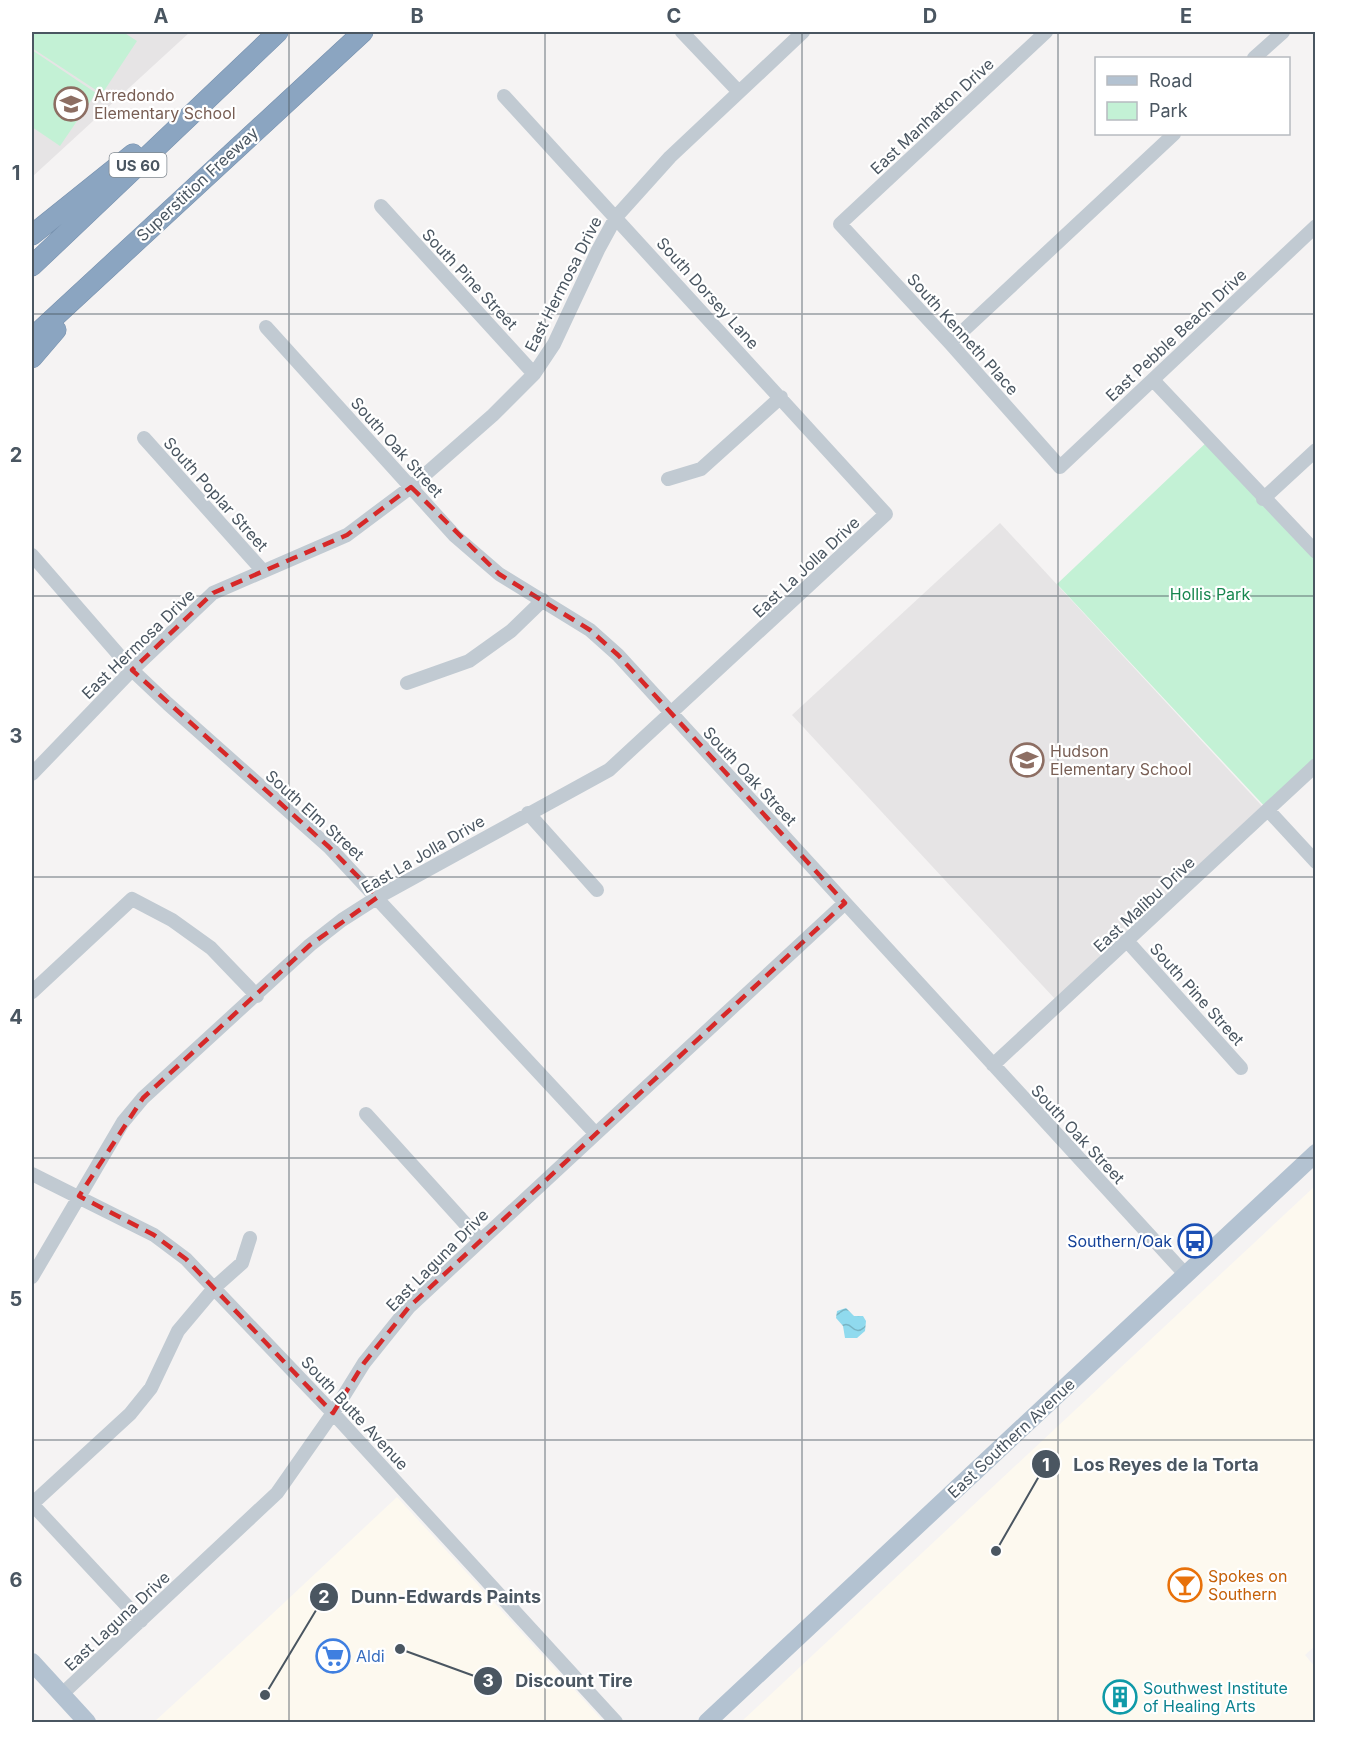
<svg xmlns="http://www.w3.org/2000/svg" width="1347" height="1754" font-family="Inter,sans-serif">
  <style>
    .commercial { fill: #fdf9ef }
    .education { fill: #e6e4e5 }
    .green { fill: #c3f1d5 }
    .water { fill: url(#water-waves) }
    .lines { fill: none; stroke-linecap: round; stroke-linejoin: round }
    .highway-casing { stroke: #7690ad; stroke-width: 21 }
    .minor { stroke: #c1cad2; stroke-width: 14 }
    .major { stroke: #b3c2d1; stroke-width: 18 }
    .highway { stroke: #8ba5c1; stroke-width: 20 }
    .marked { fill: none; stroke: #d62828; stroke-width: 4.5; stroke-dasharray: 12 8; stroke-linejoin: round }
    .grid { fill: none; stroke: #4a5661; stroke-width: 1.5; stroke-opacity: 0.55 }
    .labels { text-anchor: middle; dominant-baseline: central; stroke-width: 4.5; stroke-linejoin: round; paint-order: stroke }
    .shield { fill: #fff; stroke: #808990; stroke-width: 1.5 }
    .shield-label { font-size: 15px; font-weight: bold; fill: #4a5661 }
    .education-label { font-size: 16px; fill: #785e54; stroke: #fff; text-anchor: start }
    .street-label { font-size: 16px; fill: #4a5661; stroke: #fff }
    .park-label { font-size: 16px; fill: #17864f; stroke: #fff }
    .transit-label { font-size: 16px; fill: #164399; stroke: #fff; text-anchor: end }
    .food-label { font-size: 16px; fill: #c56008; stroke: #fff; text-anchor: start }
    .shop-label { font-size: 16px; fill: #366cbe; stroke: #fff; text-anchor: start }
    .culture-label { font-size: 16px; fill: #0d838f; stroke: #fff; text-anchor: start }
    .leader { fill: none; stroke: #4a5661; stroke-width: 2 }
    .callout-dot { fill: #4a5661; stroke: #fff; stroke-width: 2 }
    .mark-label { font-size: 18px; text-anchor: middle; font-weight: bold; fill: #fff }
    .callout-label { font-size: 18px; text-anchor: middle; font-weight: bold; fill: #4a5661; stroke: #fff; stroke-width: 4.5; stroke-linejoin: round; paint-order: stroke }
    .neatline { fill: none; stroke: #4a5661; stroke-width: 2 }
    .grid-label { font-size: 20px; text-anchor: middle; font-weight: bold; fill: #4a5661 }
  </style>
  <defs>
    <pattern id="water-waves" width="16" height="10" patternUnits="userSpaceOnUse" patternTransform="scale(1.5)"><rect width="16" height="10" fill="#90daee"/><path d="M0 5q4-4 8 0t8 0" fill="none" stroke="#78b4c4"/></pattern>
  </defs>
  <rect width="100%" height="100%" fill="#f5f3f3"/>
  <path class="commercial" d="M1315 1186 1316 1645 1305 1655 1315 1667V1722H741Z
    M397 1497 604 1722H154L270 1616Z"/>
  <path class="education" d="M32 32H190L32 177Z
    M1000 523 1262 806 1055 999 792 715Z"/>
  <path class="green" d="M33 32H123L137 41 102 94 32 48Z
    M32 50 96 93 60 146 32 127Z
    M1209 440 1315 552V765L1268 810 1057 584Z"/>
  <path class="water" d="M846 1308 854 1316H863L866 1321 865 1331 857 1338H845L843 1326 836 1318 837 1311Z"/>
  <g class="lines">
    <g class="highway-casing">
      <path id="highway" d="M32 235 133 154
        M32 266 278 32
        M32 338 363 32
        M32 358 56 330"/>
    </g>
    <path class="minor" d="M682 32 739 92
      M1046 32 840 224 950 343 1060 467 1316 226
      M1254 58 1283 32
      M381 206 534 374
      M266 327 455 536 499 574 590 630 618 655 1186 1275
      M950 343 1174 134
      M1153 380 1316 552
      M144 438 263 571
      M668 479 701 469 781 397
      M1263 499 1316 450
      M32 555 132 670 168 704 329 847 595 1133
      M407 683 469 661 511 631 543 600
      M32 774 132 670 213 593 347 535 411 487 493 415 534 374 554 344 598 250 616 217 670 157 803 32
      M1268 810 1316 862
      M528 813 597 890
      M1128 942 1241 1068
      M32 992 132 899 172 920 211 948 257 996
      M993 1065 1316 765
      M366 1114 480 1240
      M32 1174 154 1235 186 1259 333 1413 616 1722
      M32 1277 123 1122 143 1098 310 945 342 920 378 897 609 770 886 514 504 96
      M141 1621 32 1504 130 1414 151 1388 178 1331 215 1287 242 1263 250 1238
      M61 1695 277 1493 333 1413 364 1363 409 1307 845 903"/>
    <path class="major" d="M32 1662 87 1722
      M707 1722 1316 1153"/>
    <use href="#highway" class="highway"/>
  </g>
  <path class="marked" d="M411 487 499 574 590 630 618 655 845 903 409 1307 364 1363 333 1413 186 1259 154 1235 79 1196 143 1098 310 945 378 897 329 847 132 670 213 593 347 535Z"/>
  <path class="grid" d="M289 32V1722M545 32V1722M802 32V1722M1058 32V1722M32 314H1316M32 596H1316M32 877H1316M32 1158H1316M32 1440H1316"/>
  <defs>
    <g id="school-ring" transform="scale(1.725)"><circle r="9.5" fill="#fff" stroke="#8d6e63" stroke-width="1.5"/><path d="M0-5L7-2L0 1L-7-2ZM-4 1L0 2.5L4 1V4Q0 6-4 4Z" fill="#8d6e63"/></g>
    <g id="bus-ring" transform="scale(1.725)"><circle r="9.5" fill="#fff" stroke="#1a4fb4" stroke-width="1.5"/><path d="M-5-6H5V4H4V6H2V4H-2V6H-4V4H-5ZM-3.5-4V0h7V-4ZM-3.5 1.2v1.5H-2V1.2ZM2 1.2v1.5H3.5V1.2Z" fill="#1a4fb4"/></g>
    <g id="bar-ring" transform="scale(1.725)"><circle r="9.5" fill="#fff" stroke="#e8710a" stroke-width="1.5"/><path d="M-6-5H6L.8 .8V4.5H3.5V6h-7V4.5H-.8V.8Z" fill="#e8710a"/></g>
    <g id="supermarket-ring" transform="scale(1.725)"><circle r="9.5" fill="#fff" stroke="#3f7fe0" stroke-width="1.5"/><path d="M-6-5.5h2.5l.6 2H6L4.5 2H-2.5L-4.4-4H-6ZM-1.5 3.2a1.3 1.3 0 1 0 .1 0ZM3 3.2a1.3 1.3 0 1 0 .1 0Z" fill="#3f7fe0"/></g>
    <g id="building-ring" transform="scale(1.725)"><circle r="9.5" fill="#fff" stroke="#0f9aa8" stroke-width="1.5"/><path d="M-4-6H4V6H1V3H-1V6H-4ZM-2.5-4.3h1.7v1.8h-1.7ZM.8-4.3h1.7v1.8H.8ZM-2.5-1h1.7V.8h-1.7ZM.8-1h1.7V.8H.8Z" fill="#0f9aa8"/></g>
  </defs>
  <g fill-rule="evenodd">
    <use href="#school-ring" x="71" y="104"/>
    <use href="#school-ring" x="1027" y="760"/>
    <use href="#bus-ring" x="1195" y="1241"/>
    <use href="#bar-ring" x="1185" y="1585"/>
    <use href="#supermarket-ring" x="333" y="1656"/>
    <use href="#building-ring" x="1120" y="1697"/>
  </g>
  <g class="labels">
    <rect class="shield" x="109.5" y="153" width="57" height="24" rx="4.5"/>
    <g class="shield-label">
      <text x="138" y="165">US 60</text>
    </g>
    <g class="education-label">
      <text x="94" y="95">Arredondo<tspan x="94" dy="18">Elementary School</tspan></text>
      <text x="1050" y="751">Hudson<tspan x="1050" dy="18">Elementary School</tspan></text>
    </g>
    <g class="street-label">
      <text transform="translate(932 116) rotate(-43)">East Manhatton Drive</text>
      <text transform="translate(197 184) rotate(-43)">Superstition Freeway</text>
      <text transform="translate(470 279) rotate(47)">South Pine Street</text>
      <text transform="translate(563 284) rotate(-63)">East Hermosa Drive</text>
      <text transform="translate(708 293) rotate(48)">South Dorsey Lane</text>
      <text transform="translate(963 334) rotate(48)">South Kenneth Place</text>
      <text transform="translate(1176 335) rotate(-43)">East Pebble Beach Drive</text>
      <text transform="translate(397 447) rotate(48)">South Oak Street</text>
      <text transform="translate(216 494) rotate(48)">South Poplar Street</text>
      <text transform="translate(806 567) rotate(-43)">East La Jolla Drive</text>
      <text transform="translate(138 644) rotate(-44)">East Hermosa Drive</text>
      <text transform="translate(750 776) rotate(47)">South Oak Street</text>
      <text transform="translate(315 815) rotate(42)">South Elm Street</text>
      <text transform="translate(423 854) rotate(-30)">East La Jolla Drive</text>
      <text transform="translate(1144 904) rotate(-43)">East Malibu Drive</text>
      <text transform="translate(1197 994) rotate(48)">South Pine Street</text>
      <text transform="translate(1078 1134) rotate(47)">South Oak Street</text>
      <text transform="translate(437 1260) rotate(-45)">East Laguna Drive</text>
      <text transform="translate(355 1413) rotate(47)">South Butte Avenue</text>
      <text transform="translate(1011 1438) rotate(-43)">East Southern Avenue</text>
      <text transform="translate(117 1621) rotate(-43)">East Laguna Drive</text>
    </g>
    <g class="park-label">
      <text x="1210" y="594">Hollis Park</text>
    </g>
    <g class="transit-label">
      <text x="1172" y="1241">Southern/Oak</text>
    </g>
    <g class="food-label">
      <text x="1208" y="1576">Spokes on<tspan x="1208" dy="18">Southern</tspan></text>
    </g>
    <g class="shop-label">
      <text x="356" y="1656">Aldi</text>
    </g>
    <g class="culture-label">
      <text x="1143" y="1688">Southwest Institute<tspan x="1143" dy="18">of Healing Arts</tspan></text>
    </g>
  </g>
  <path class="leader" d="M996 1551L1046 1464M265 1695L324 1597M400 1649L488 1681"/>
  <g class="callout-dot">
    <circle cx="996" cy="1551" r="6"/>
    <circle cx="265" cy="1695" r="6"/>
    <circle cx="400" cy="1649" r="6"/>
    <circle cx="1046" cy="1464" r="15"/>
    <circle cx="324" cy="1597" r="15"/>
    <circle cx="488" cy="1681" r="15"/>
  </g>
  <g class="mark-label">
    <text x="1046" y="1471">1</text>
    <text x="324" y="1603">2</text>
    <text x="488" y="1687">3</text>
  </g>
  <g class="callout-label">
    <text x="1166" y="1471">Los Reyes de la Torta</text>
    <text x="446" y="1603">Dunn-Edwards Paints</text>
    <text x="574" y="1687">Discount Tire</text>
  </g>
  <rect width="1347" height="1754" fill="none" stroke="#ffffff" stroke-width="66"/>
  <rect x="1095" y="57" width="195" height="78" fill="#ffffff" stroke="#b7bbc0" stroke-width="1.5"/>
  <rect x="1107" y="76" width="30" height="9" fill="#b3c2d1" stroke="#b7bbc0" stroke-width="1.5"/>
  <text x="1149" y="87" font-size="18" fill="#4a5661">Road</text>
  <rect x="1107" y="102" width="30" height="18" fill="#c3f1d5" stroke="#b7bbc0" stroke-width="1.5"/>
  <text x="1149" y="117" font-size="18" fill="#4a5661">Park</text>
  <rect x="33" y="33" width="1281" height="1688" class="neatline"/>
  <g class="grid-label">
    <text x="161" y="23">A</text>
    <text x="417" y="23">B</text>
    <text x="674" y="23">C</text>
    <text x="930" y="23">D</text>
    <text x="1186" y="23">E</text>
    <text x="16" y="180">1</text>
    <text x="16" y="462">2</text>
    <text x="16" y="743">3</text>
    <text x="16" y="1024">4</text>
    <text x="16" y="1306">5</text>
    <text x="16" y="1587">6</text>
  </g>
</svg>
